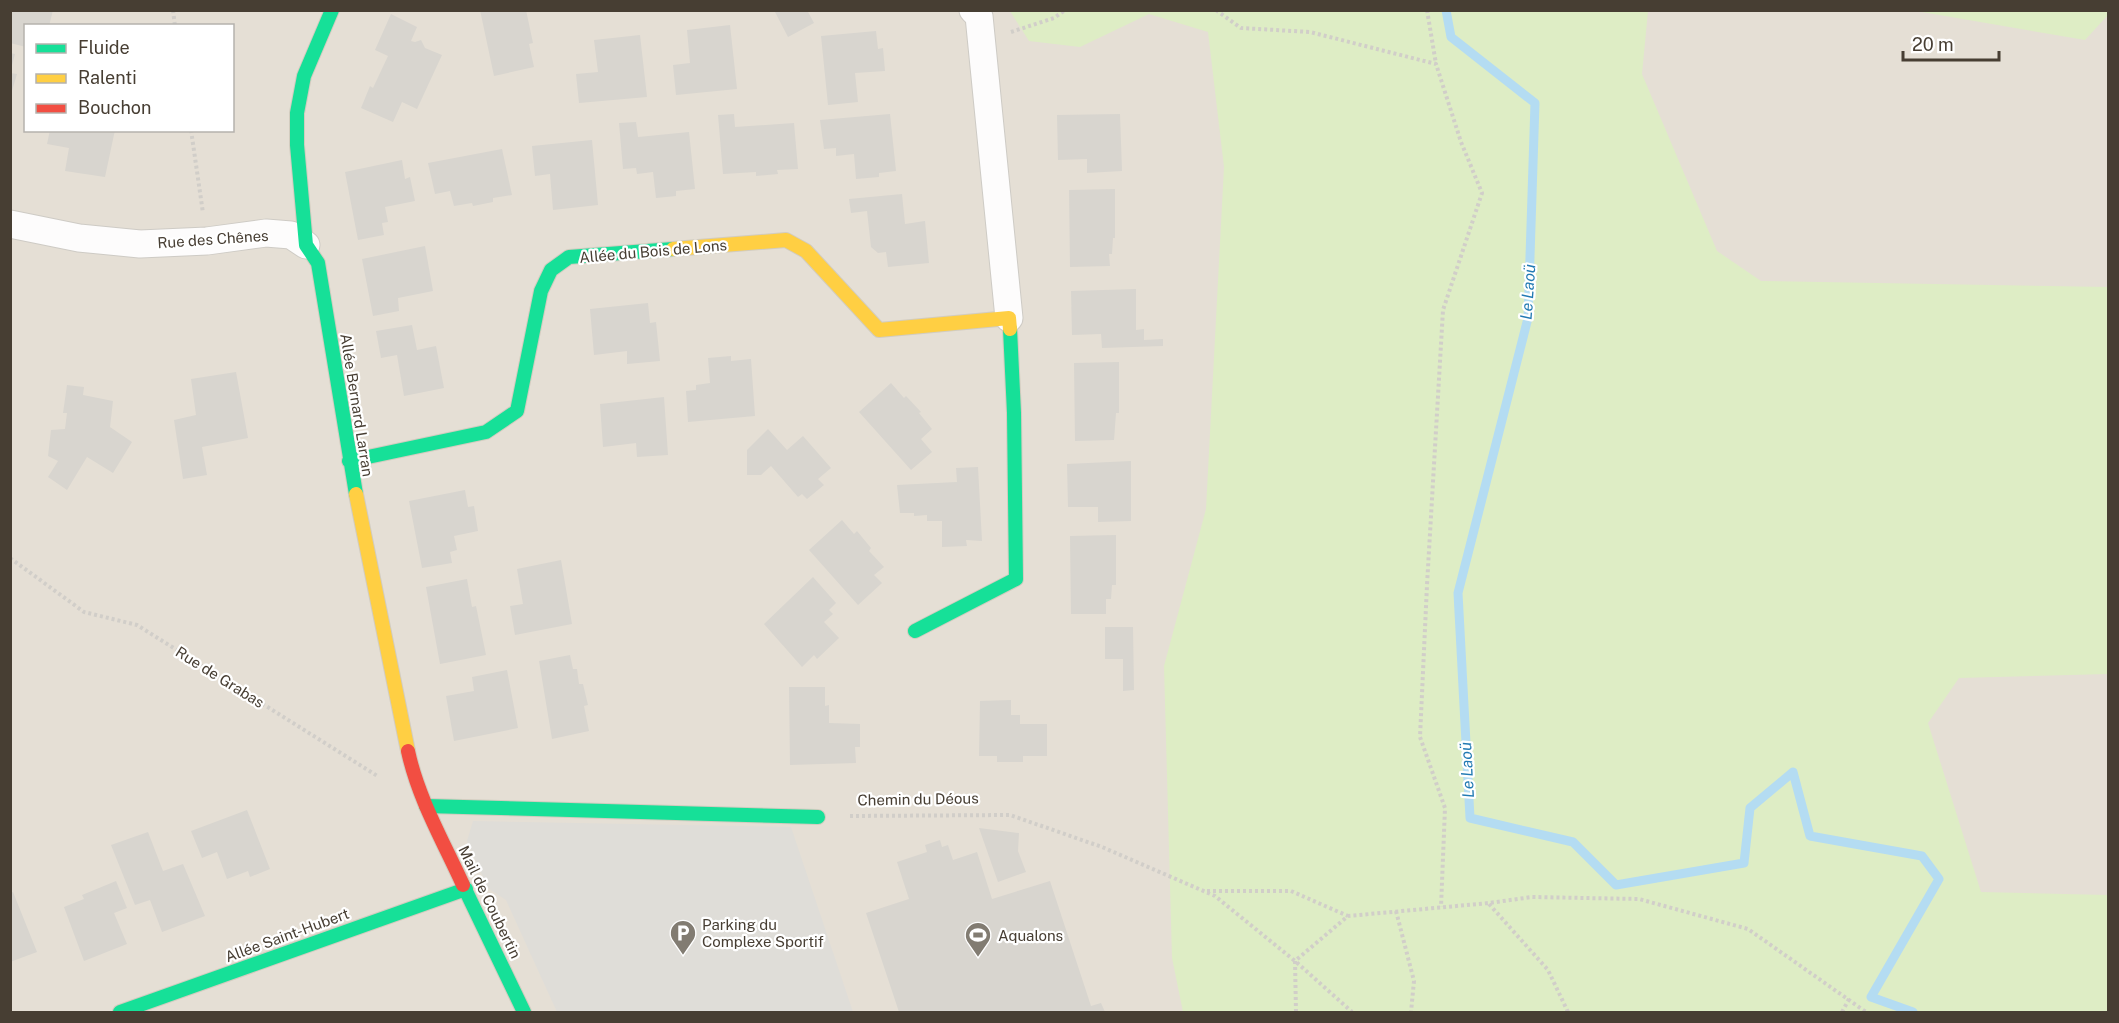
<svg xmlns="http://www.w3.org/2000/svg" width="2119" height="1023" font-family="'Public Sans',sans-serif">
  <style>
    .residential { fill: #e5dfd5; fill-rule: evenodd }
    .green { fill: #deedc5 }
    .parking { fill: #dfddd8 }
    .lines { fill: none; stroke-linecap: round; stroke-linejoin: round }
    .stream { stroke: #b4dcf2; stroke-width: 9 }
    .building { fill: #d8d5cf }
    .street-casing { stroke: #cecbc5; stroke-width: 29 }
    .fast-casing { stroke: #d2ccbf; stroke-width: 16 }
    .slow-casing { stroke: #d2ccbf; stroke-width: 16 }
    .jam-casing { stroke: #d2ccbf; stroke-width: 16 }
    .path { stroke: #d1cec9; stroke-width: 4; stroke-dasharray: 3 3; stroke-linecap: butt }
    .street { stroke: #fdfcfc; stroke-width: 27 }
    .fast { stroke: #16e098; stroke-width: 14 }
    .slow { stroke: #ffcf43; stroke-width: 14 }
    .jam { stroke: #f24e42; stroke-width: 14 }
    .labels { text-anchor: middle; dominant-baseline: central; stroke-width: 4.5; stroke-linejoin: round; paint-order: stroke }
    .street-label { font-size: 15px; fill: #473e33; stroke: #fff }
    .poi-label { font-size: 15px; fill: #473e33; stroke: #fff; text-anchor: start }
    .water-label { font-size: 16px; font-style: italic; fill: #227ab3; stroke: #fff }
  </style>
  <rect width="100%" height="100%" fill="#f0eee8"/>
  <path class="residential" d="M11 11H2108V1012H11ZM26 26H232V130H26Z"/>
  <path class="green" d="M2108 10V15L2085 40 1916 11Z
    M1010 11H1648L1642 74 1717 251 1761 281 2108 287V674L1959 678 1928 723 1981 892 2108 895V1012H1183L1172 958 1164 666 1206 509 1224 167 1208 32 1149 14 1080 47 1029 41Z"/>
  <path class="parking" d="M473 821 791 827 853 1012H557L506 900 488 888 467 841Z"/>
  <g class="lines">
    <path class="stream" d="M1446 10 1451 37 1535 103 1528 318 1458 593 1470 818 1573 842 1616 885 1744 863 1750 808 1793 772 1810 836 1922 856 1939 879 1871 997 1913 1012"/>
  </g>
  <path class="building" d="M10 10H53L49 26H26V47L10 43Z
    M480 10H526L533 43 529 44 534 67 494 76Z
    M774 10H807L814 23 788 37Z
    M391 14 417 27 411 41 415 42 421 40 425 48 442 55 417 109 402 102 393 122 361 108 370 86 373 88 388 56 375 50Z
    M730 25 737 89 676 95 673 65 690 63 687 30Z
    M876 31 878 49 883 48 885 71 855 73 858 102 828 105 821 36Z
    M640 35 647 97 579 103 576 74 598 72 594 40Z
    M10 53 15 54 11 69H10Z
    M10 73 17 74 11 94 10 93Z
    M734 114 735 127 794 123 798 169 777 170 778 174 756 176V172L723 174 718 115Z
    M890 114 896 171 879 173V177L856 179 854 154 836 156V148L824 149 820 120Z
    M1120 114 1122 171 1087 173V159L1058 160 1057 115Z
    M636 122 638 137 689 132 695 189 676 191V196L656 198 653 172 637 174 636 168 623 169 619 123Z
    M50 130H115L105 177 65 171 69 148 47 144Z
    M592 140 598 205 553 210 550 174 535 176 532 146Z
    M502 149 512 195 493 198V202L473 206 472 203 454 206 450 191 435 194 428 163Z
    M402 160 405 179 410 177 415 201 385 207 388 222 382 223 384 235 358 240 345 172Z
    M1115 189V238H1113L1112 254H1109L1110 266 1070 267 1069 190Z
    M902 194 905 224 925 221 929 263 888 267 886 252 878 253 871 247 867 211 851 213 849 199Z
    M425 246 433 291 398 298 399 311 373 316 362 259Z
    M1136 289V330L1144 329V340L1163 339V346L1102 348 1101 334 1072 335 1071 291Z
    M648 303 650 323 656 322 660 361 627 364V351L594 355 590 309Z
    M412 325 417 350 436 346 444 388 404 396 397 355 381 358 376 331Z
    M731 356V361L751 359 755 416 688 422 686 391 696 390V385L710 383 708 358Z
    M1119 362V413H1116L1114 440 1075 441 1074 363Z
    M236 372 248 438 202 447 207 475 183 479 174 420 196 415 191 379Z
    M891 383 904 398 906 396 921 412 919 413 932 429 921 439 932 452 911 470 859 412Z
    M67 385 84 387 83 395 113 401 110 427 132 442 113 473 87 457 67 490 48 477 58 461 48 456 51 430 65 429 67 413H63Z
    M664 397 668 455 637 457 636 443 603 447 600 404Z
    M768 429 787 450 803 436 831 468 818 479 824 485 807 499 802 494 798 497 771 466 761 475H747V450Z
    M1131 461V521L1098 522V507H1068L1067 464Z
    M978 467 982 541 966 540 967 546 942 547V521H927V515L914 516V513H900L897 485 957 482 956 468Z
    M465 490 468 507 474 506 478 531 454 536 457 550 450 552 452 563 422 568 409 501Z
    M842 520 854 534 857 531 871 548 869 551 884 567 874 575 882 583 858 605 809 550Z
    M1116 535V585H1112L1111 599H1106V614H1071L1070 536Z
    M561 560 572 624 515 635 510 606 523 604 517 569Z
    M813 577 836 603 829 610 833 614 824 622 839 638 817 659 814 655 802 667 764 624Z
    M467 579 472 607 476 606 486 655 440 664 426 587Z
    M1105 627H1133L1134 690 1123 691V659H1105Z
    M570 655 573 669H577L579 684H583L588 705 584 706 589 731 552 739 539 661Z
    M507 670 518 728 454 741 446 696 474 691 472 677Z
    M789 687H825V706L829 705V723L860 724V747H855L856 763 790 765Z
    M1011 700V715H1020V724H1047V756H1023V762H997V756H979L980 701Z
    M247 810 270 869 250 877 248 871 227 879 217 852 202 858 191 831Z
    M979 828 1019 833 1018 851 1026 872 998 882Z
    M148 832 163 871 183 864 205 916 162 932 150 900 135 905 111 845Z
    M940 840 942 847 948 845 953 860 977 852 992 899 1050 881 1091 1006 1101 1003 1105 1012H899L866 913 909 899 897 862 927 852 925 845Z
    M116 881 127 908 114 913 127 944 84 961 64 907 84 899 82 895Z
    M13 892 37 952 10 962V893Z"/>
  <g class="lines">
    <g class="street-casing">
      <path id="street" d="M973 10 979 16 1009 318
        M10 224 79 238 140 244 207 241 266 233 291 235 306 245"/>
    </g>
    <g class="fast-casing">
      <path id="fast" d="M332 10 304 76 297 113V145L306 245 318 263 356 494
        M349 461 486 432 517 411 541 291 551 270 569 257 673 249
        M915 631 1016 579 1014 413 1010 329
        M426 806 818 817
        M463 885 524 1012
        M120 1012 466 889"/>
    </g>
    <g class="slow-casing">
      <path id="slow" d="M673 249 786 240 806 251 879 330 1009 318 1010 329
        M356 494 408 751"/>
    </g>
    <g class="jam-casing">
      <path id="jam" d="M408 751C418 798 443 841 463 885"/>
    </g>
    <path class="path" d="M173 10 175 26
      M1216 10 1241 28 1310 32 1436 64 1461 142 1482 193 1443 310 1427 585 1420 737 1445 808 1441 907
      M1427 10 1436 64
      M1011 32 1054 18 1065 10
      M191 130 203 213
      M10 558 84 612 137 625 379 777
      M850 816 1010 815 1102 847 1215 896 1295 961 1352 1012
      M1207 891H1291L1348 916
      M1489 904 1548 970 1568 1012
      M1396 911 1414 981 1411 1012
      M1296 1012 1295 961 1348 916 1489 903 1532 897 1639 899 1748 929 1866 1012
      M1842 1012 1849 999"/>
    <use href="#street" class="street"/>
    <use href="#fast" class="fast"/>
    <use href="#slow" class="slow"/>
    <use href="#jam" class="jam"/>
  </g>
  <defs>
    <g id="parking-pin" transform="scale(1.35)"><path d="M0 17L-7.5 6A9.5 9.5 0 1 1 7.5 6Z" fill="#827c72" stroke="#fff"/><path d="M-3.5-5.5H1a3.5 3.5 0 0 1 0 7H-1V5.5H-3.5ZM-1-3.4V-.6H.8a1.4 1.4 0 0 0 0-2.8Z" fill="#fff"/></g>
    <g id="stadium-pin" transform="scale(1.35)"><path d="M0 17L-7.5 6A9.5 9.5 0 1 1 7.5 6Z" fill="#827c72" stroke="#fff"/><path d="M0-5a6.5 5 0 1 0 0 10a6.5 5 0 1 0 0-10ZM-3.5-1.8h7v3.6h-7Z" fill="#fff"/></g>
  </defs>
  <g fill-rule="evenodd">
    <use href="#parking-pin" x="683" y="933"/>
    <use href="#stadium-pin" x="978" y="935"/>
  </g>
  <g class="labels">
    <g class="street-label">
      <text transform="translate(213 239) rotate(-4)">Rue des Chênes</text>
      <text transform="translate(653 251) rotate(-5)">Allée du Bois de Lons</text>
      <text transform="translate(357 405) rotate(81)">Allée Bernard Larran</text>
      <text transform="translate(220 677) rotate(32)">Rue de Grabas</text>
      <text transform="translate(918 799) rotate(-1)">Chemin du Déous</text>
      <text transform="translate(490 902) rotate(64)">Mail de Coubertin</text>
      <text transform="translate(287 935) rotate(-20)">Allée Saint-Hubert</text>
    </g>
    <g class="poi-label">
      <text x="702" y="924">Parking du<tspan x="702" dy="17">Complexe Sportif</tspan></text>
      <text x="998" y="935">Aqualons</text>
    </g>
    <g class="water-label">
      <text transform="translate(1528 292) rotate(-86)">Le Laoü</text>
      <text transform="translate(1467 770) rotate(-93)">Le Laoü</text>
    </g>
  </g>
  <rect width="2119" height="1023" fill="none" stroke="#473e33" stroke-width="24"/>
  <rect x="24" y="24" width="210" height="108" fill="#ffffff" stroke="#b5b2ad" stroke-width="1.5"/>
  <rect x="36" y="44" width="30" height="9" fill="#16e098" stroke="#b5b2ad" stroke-width="1.5"/>
  <text x="78" y="54" font-size="18" fill="#473e33">Fluide</text>
  <rect x="36" y="74" width="30" height="9" fill="#ffcf43" stroke="#b5b2ad" stroke-width="1.5"/>
  <text x="78" y="84" font-size="18" fill="#473e33">Ralenti</text>
  <rect x="36" y="104" width="30" height="9" fill="#f24e42" stroke="#b5b2ad" stroke-width="1.5"/>
  <text x="78" y="114" font-size="18" fill="#473e33">Bouchon</text>
  <path d="M1903 51v9h96v-9" fill="none" stroke="#473e33" stroke-width="3"/>
  <text x="1912" y="51" font-size="18" fill="#473e33" stroke="#ffffff" stroke-width="4.5" paint-order="stroke">20 m</text>
</svg>
